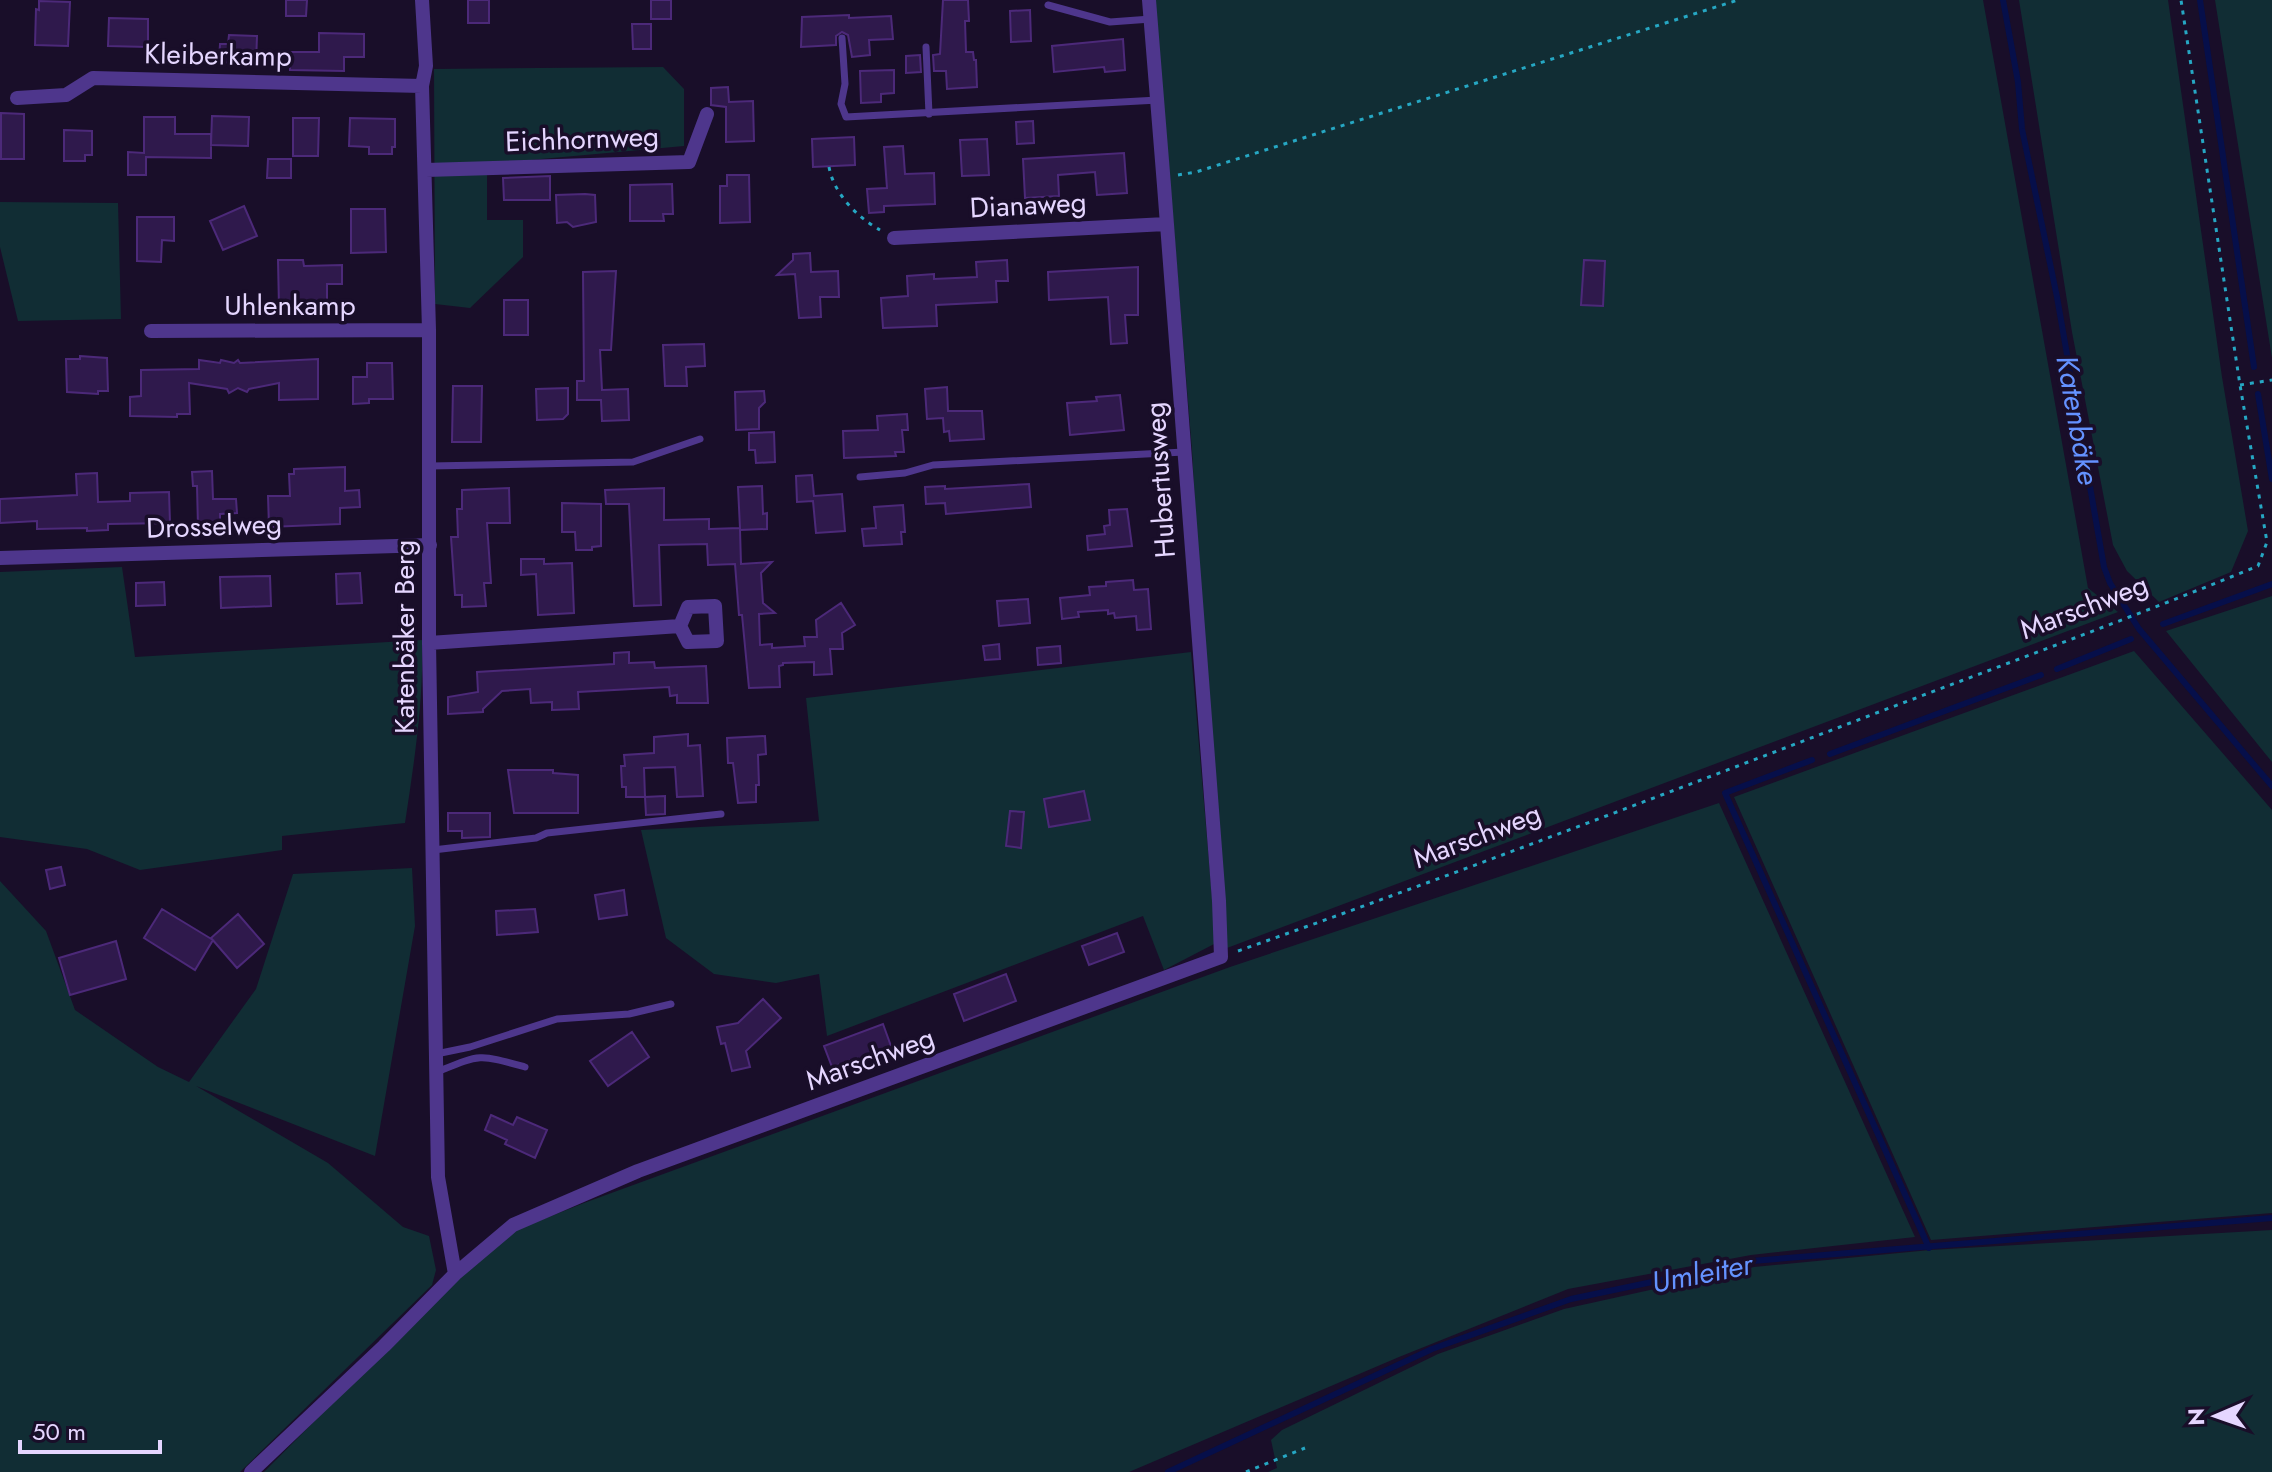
<svg xmlns="http://www.w3.org/2000/svg" width="2272" height="1472" font-family="Jost,sans-serif">
  <style>
    .green { fill: #112d34 }
    .lines { fill: none; stroke-linecap: round; stroke-linejoin: round }
    .stream { stroke: #060f4a; stroke-width: 6 }
    .building { fill: #2f194c; stroke: #4c2979; stroke-width: 2 }
    .path { stroke: #26a7c3; stroke-width: 3; stroke-dasharray: 4 6; stroke-linecap: butt }
    .lane { stroke: #4e368c; stroke-width: 7 }
    .street { stroke: #4e368c; stroke-width: 14 }
    .labels { text-anchor: middle; dominant-baseline: central; stroke-width: 7; stroke-linejoin: round; paint-order: stroke }
    .street-label { font-size: 28px; fill: #e5d6ff; stroke: #190e29 }
    .water-label { font-size: 30px; font-style: italic; fill: #6492ff; stroke: #190e29 }
  </style>
  <rect width="100%" height="100%" fill="#190e29"/>
  <path class="green" d="M1155 0H1983L2088 588 2118 612 1227 948 1203 644 1192 450Z
    M2019 0H2168L2222 377 2248 531 2231 572 2159 602 2127 571 2113 545 2072 332Z
    M2215 0H2272V358Z
    M663 67 684 89V146L487 164V220H523V257L470 308 435 304 434 69Z
    M0 202 118 203 121 319 18 321 0 247Z
    M122 567 135 657 422 640C424 700 414 763 405 823L282 836V850L140 870 87 849 0 837V572Z
    M2272 596V762L2166 631Z
    M2134 651 2272 810V1213L1931 1240 1734 797Z
    M1191 652 1216 943 1164 970 1143 916 827 1036 819 974 776 983 714 974 666 938 641 830 819 821 806 698Z
    M1719 803 1915 1237 1751 1255 1568 1289 1399 1357 1129 1472H264L457 1278 516 1230 584 1203 1230 967Z
    M412 868 415 926 375 1156 196 1086 328 1163 403 1227 429 1236 436 1270 432 1285 240 1472H0V881L46 931 75 1010 158 1067 189 1082 256 989 293 874Z
    M2272 1230V1472H1268L1277 1468 1271 1440 1282 1430 1438 1354 1564 1309 1754 1267 1930 1250Z"/>
  <g class="lines">
    <path class="stream" d="M2003 0 2018 82 2022 129 2057 297 2104 567 2110 583 2139 629 2272 786
      M2200 0 2254 367
      M2258 394 2272 479
      M2163 624 2272 584
      M2057 669 2131 639
      M1830 754 2041 675
      M1812 760 1725 793 1929 1248
      M1168 1472 1432 1349 1571 1299 1752 1261 2272 1218"/>
  </g>
  <path class="building" d="M286 0H307L306 16H286Z
    M468 0H489V23H468Z
    M651 0H671V19H651Z
    M943 0H968L969 21H965L966 52H973L974 60H976L977 87 947 89 946 71H934L933 55 940 54Z
    M39 1 70 2 68 46 35 45 36 9 39 10Z
    M1030 10 1031 41 1011 42 1010 11Z
    M849 15V18L891 16 893 39 869 40 870 55 852 57 848 35 842 32 836 36V45L801 47 802 17Z
    M109 18 148 19V47L108 46Z
    M632 24H651V49H633Z
    M319 33 364 34V57H344V71L290 70V52H319Z
    M229 35 257 36 256 64 219 62 220 44H228Z
    M1123 39 1125 70 1105 72 1104 67 1054 72 1052 46Z
    M920 55 921 72 906 73V56Z
    M894 70V93L881 94V102L861 103 860 71Z
    M728 87 729 102 753 101 754 141 726 142V107L711 105V88Z
    M1 113 24 114V159H1Z
    M212 116 249 117 248 146 211 145Z
    M144 117H175V134H211V158L146 157V175H128V152L144 153Z
    M293 118H319L318 156H293Z
    M350 118 395 119V147H392V154H369V147L349 146Z
    M1033 121 1034 143 1017 144 1016 122Z
    M64 130 92 131V155H85V161H64Z
    M854 137 855 165 813 167 812 139Z
    M987 139 989 175 962 176 960 140Z
    M903 146 905 174 934 173 935 204 884 206V212L869 213 867 189 887 188 884 147Z
    M1124 153 1127 193 1097 195 1095 172 1058 175 1059 196 1025 198 1023 159Z
    M268 159H291V178H267Z
    M727 175H749L750 222 720 223V186H727Z
    M550 176V200H504L503 178Z
    M672 184 673 214H663L664 221H630V185Z
    M585 194 595 195 596 222 573 227 567 222 557 223 556 195Z
    M244 206 257 236 223 250 210 221Z
    M351 209H385L386 252 351 253Z
    M137 217H174V241L162 240 161 262 137 261Z
    M810 253 811 272 838 271 839 297H820L821 317 799 318 795 274 777 275 793 260V254Z
    M278 260H303L304 266 342 265V284H327V304L279 307Z
    M1007 260 1008 281H996L997 302 936 305 937 326 883 328 881 298 908 296 907 276 934 274V279L977 277 976 262Z
    M1584 260 1605 261 1603 306 1581 305Z
    M1138 267V315H1125L1127 343 1111 344 1108 297 1049 300 1048 272Z
    M616 271 611 350H600L602 390 628 389 629 420 602 421 601 400H577V381H584L583 272Z
    M504 300H528V335H504Z
    M704 344 705 366 686 367 687 386H665L663 345Z
    M80 356 107 358 108 391H98V394L67 392 66 359H80Z
    M318 359V399L279 400V383L249 389 247 392 238 388 229 393 227 389 189 383 190 414H177V417L130 416V397L141 396V370L199 369V360L220 363 221 360 234 363 238 360 240 363Z
    M367 363H392L393 399H369V403L353 404V377H367Z
    M453 386H482L481 442H452Z
    M947 387 948 411H982L984 439 950 441 949 431 944 432 943 418 927 419 925 389Z
    M568 388V414L563 419 537 420 536 389Z
    M764 391 765 402 759 408V429L736 430 735 392Z
    M1120 395 1124 430 1070 435 1067 403 1097 401 1096 397Z
    M907 414 908 430H902L904 452H895L896 456 844 458 843 431 878 430 877 416Z
    M774 432 775 462 756 463 755 450H749V433Z
    M345 467V491L359 490 360 507 340 508V524L269 527 268 496H290L289 474H294V469Z
    M212 471 213 499H236L237 513 220 514V526L198 527 197 486H193L192 472Z
    M97 473 98 502 130 501V493L169 492 170 523 108 524V530L87 531V528L37 529V521L0 523V499L77 495 76 474Z
    M812 475 814 496 842 494 845 531 816 533 813 501 797 502 796 476Z
    M1029 484 1031 507 946 514 945 503 926 504 925 487 945 486V489Z
    M762 486 763 514 767 513V529L740 530 741 564 772 562 761 573 763 603 775 613 759 614 760 645 772 644V648L805 646 804 637H817L816 620 841 603 855 625 842 633 843 649H830L832 674 814 675V662L783 663V665L779 666 780 687 749 688 742 615H739L735 564 708 565 707 544 659 545 661 605 634 606 629 504H606L605 490 664 488V520L709 519V529L740 528 738 487Z
    M509 488 510 523H487L491 583H484L486 606 462 607V595H455L451 537H458L457 509H462V490Z
    M562 503 601 504V546L592 547V550H576L575 532H562Z
    M903 505 905 532H901L902 544 864 546 862 529 876 528 874 507Z
    M1127 509 1132 546 1088 550 1087 536 1105 534 1104 526 1110 525 1109 510Z
    M521 559H544V564L572 563 574 613 538 615 536 574 521 575Z
    M360 573 362 603 337 604 336 574Z
    M270 576 271 606 221 608 220 577Z
    M1133 580 1134 590 1148 589 1151 629 1137 630 1136 616 1115 618 1114 613 1108 614V610L1078 612 1079 617 1062 619 1060 598 1090 595 1089 587 1106 586V582Z
    M164 582 165 605 136 606V583Z
    M1028 599 1030 623 999 626 997 601Z
    M999 644 1000 659 985 660 983 646Z
    M1060 646 1061 663 1038 665 1037 648Z
    M629 652V663L654 662 655 668 706 666 708 703H677V695L670 696 669 687 578 692 579 709 552 710V702L531 703 530 689 502 691 483 709V712L448 714V697L478 692 477 672 614 664V653Z
    M688 734V746L700 745 703 796 677 797 675 767 644 768 645 797H626V787H622L621 766H625L624 755 654 753V737Z
    M765 736 766 754 758 755 759 785H756V802L738 803 733 763H728L727 738Z
    M508 770H553V773L578 775V813H514Z
    M1084 791 1090 820 1049 827 1044 799Z
    M665 796V814L646 815 645 797Z
    M1010 811 1024 812 1021 848 1006 846Z
    M448 813H490V837L462 838V831H448Z
    M61 867 65 885 50 889 46 870Z
    M624 890 627 915 599 919 595 895Z
    M162 909 213 940 195 970 144 938Z
    M535 909 538 932 497 935 496 911Z
    M238 914 264 944 237 968 211 938Z
    M1117 933 1124 952 1089 965 1082 946Z
    M116 941 126 979 70 995 59 958Z
    M1006 974 1016 1001 964 1021 954 994Z
    M763 999 781 1018 746 1051 750 1067 732 1071 725 1043 721 1044 717 1027 738 1023Z
    M883 1024 892 1049 858 1061 857 1058 832 1067 824 1046Z
    M632 1032 649 1057 608 1086 590 1061Z
    M491 1115 513 1125 517 1117 547 1130 535 1158 505 1144 507 1140 485 1130Z"/>
  <g class="lines">
    <path class="path" d="M829 167C834 194 857 217 880 230
      M1178 175 1196 172 1738 0
      M2240 385 2272 380
      M1238 951C1442 879 1644 802 1845 725 1983 672 2121 622 2258 566L2267 542 2240 385 2181 0
      M1246 1472 1305 1448"/>
    <path class="lane" d="M1048 5 1110 22 1151 19
      M842 38 845 84 841 104 846 117 1158 100
      M926 47 929 114
      M430 466 633 462 700 439
      M860 477 905 473 933 465 1184 452
      M433 850 536 838 547 833 721 814
      M436 1054 470 1047 557 1019 629 1014 671 1004
      M437 1072C481 1054 478 1054 525 1067"/>
    <path class="street" d="M422 0 426 66 422 86 429 330V643L438 1177 455 1274
      M17 98 66 95 93 78 422 86
      M426 170 689 162 707 114
      M894 238 1166 224
      M151 331 429 330
      M0 558 430 545
      M429 643 680 626 688 642 717 641 715 606 688 607 680 626
      M251 1472 384 1346 455 1274 513 1225 638 1171 1221 957 1219 901C1195 600 1174 300 1149 0"/>
  </g>
  <g class="labels">
    <g class="street-label">
      <text transform="translate(218 55) rotate(1)">Kleiberkamp</text>
      <text transform="translate(582 139) rotate(-2)">Eichhornweg</text>
      <text transform="translate(1028 205) rotate(-3)">Dianaweg</text>
      <text x="290" y="305">Uhlenkamp</text>
      <text transform="translate(1160 480) rotate(-94)">Hubertusweg</text>
      <text transform="translate(214 526) rotate(-2)">Drosselweg</text>
      <text transform="translate(2084 607) rotate(-21)">Marschweg</text>
      <text transform="translate(404 637) rotate(-90)">Katenbäker Berg</text>
      <text transform="translate(1477 836) rotate(-21)">Marschweg</text>
      <text transform="translate(870 1059) rotate(-20)">Marschweg</text>
    </g>
    <g class="water-label">
      <text transform="translate(2078 420) rotate(80)">Katenbäke</text>
      <text transform="translate(1702 1273) rotate(-11)">Umleiter</text>
    </g>
  </g>
  <g transform="translate(2216 1416) rotate(268)" stroke="#190e29" stroke-width="6" paint-order="stroke">
  <path d="M0-6L14 30L0 20L-14 30Z" fill="#e5d6ff"/>
  <text y="-12" font-size="22" font-weight="bold" text-anchor="middle" fill="#e5d6ff">N</text>
  </g>
  <path d="M20 1440v12h140v-12" fill="none" stroke="#e5d6ff" stroke-width="4"/>
  <text x="32" y="1440" font-size="24" fill="#e5d6ff" stroke="#190e29" stroke-width="6" paint-order="stroke">50 m</text>
</svg>
